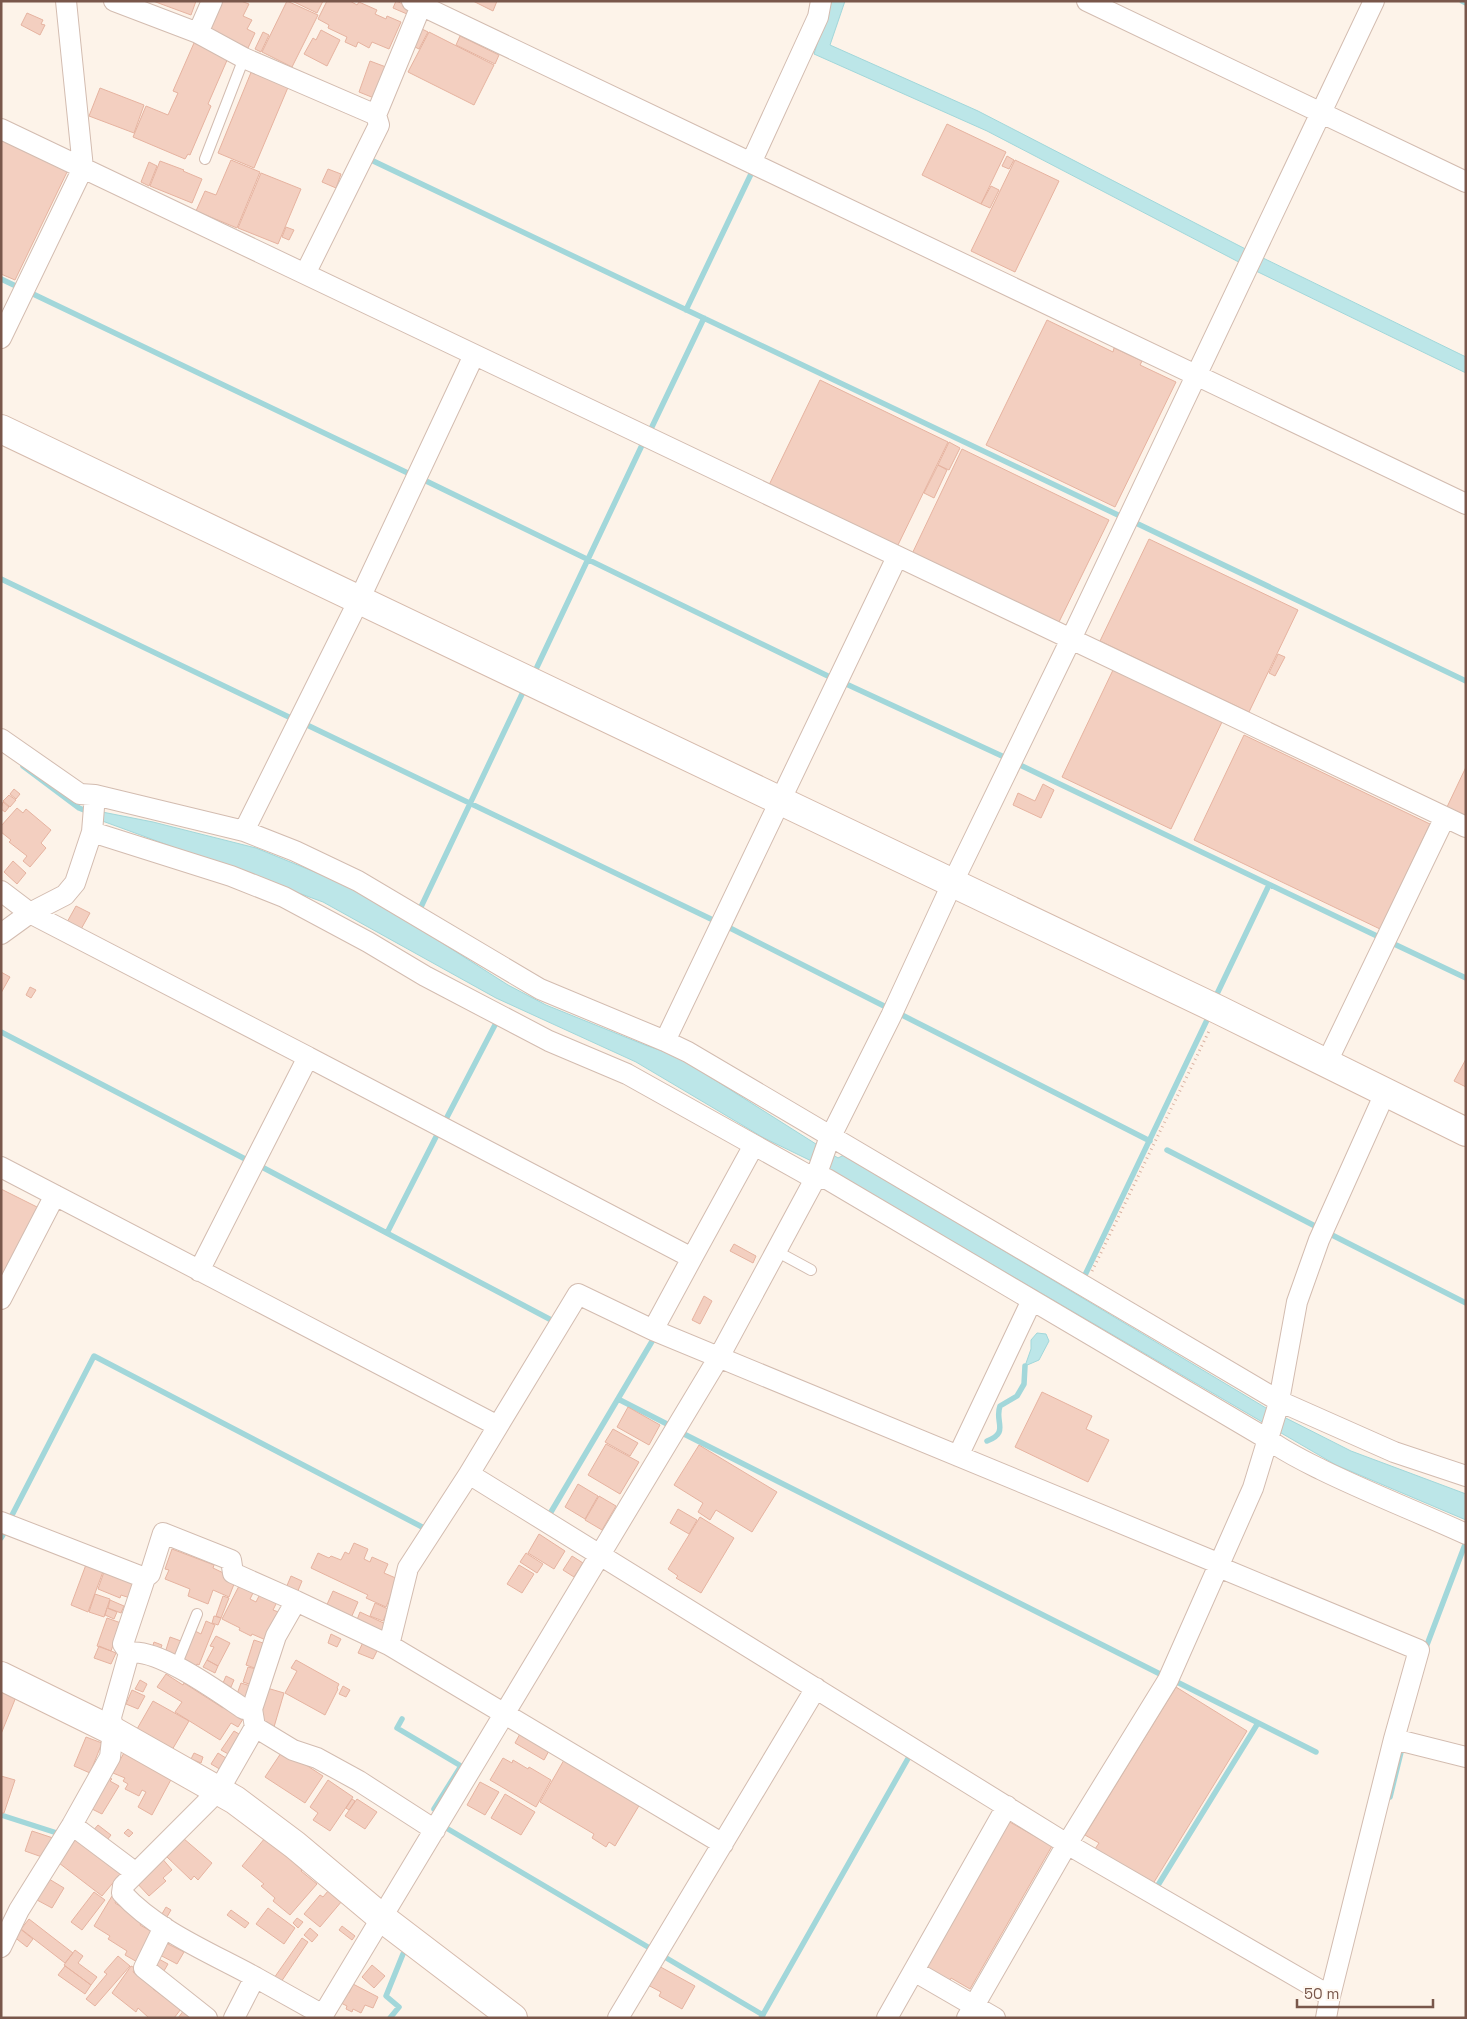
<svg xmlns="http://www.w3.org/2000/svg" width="1467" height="2019" font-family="'Space Grotesk',sans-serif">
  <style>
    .water { fill: #bce6e8; stroke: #a2d7da }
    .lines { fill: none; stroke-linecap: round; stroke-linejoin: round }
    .stream { stroke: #a2d7da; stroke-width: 5.5 }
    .building { fill: #f3cfc0; stroke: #e6b3a0 }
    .lane-casing { stroke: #d3bcb0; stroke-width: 12 }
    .street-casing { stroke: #d3bcb0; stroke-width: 22 }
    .secondary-casing { stroke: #d6bbad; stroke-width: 30 }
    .path { stroke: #d9b2a2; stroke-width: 3; stroke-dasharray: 1 4; stroke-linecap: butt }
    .lane { stroke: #fff; stroke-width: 10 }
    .street { stroke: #fff; stroke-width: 20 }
    .secondary { stroke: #fff; stroke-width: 28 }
  </style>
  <rect width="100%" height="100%" fill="#fdf3e9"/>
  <path class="water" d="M830 1H845L830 45 978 111 1261 257 1466 357V373L1256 271 987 131 814 54Z
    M87 809 153 822 256 848 359 890 508 985 546 1005 645 1045 677 1056 838 1158 844 1155 1266 1408 1351 1451 1466 1494V1520L1336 1465 832 1171 764 1138 636 1062 496 998 323 902 86 815Z
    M1037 1333 1046 1334 1049 1341 1039 1360 1025 1366 1031 1349V1340Z"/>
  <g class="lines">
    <path class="stream" d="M1462 1 1466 3
      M369 159 1118 515
      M1 279 20 288
      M31 293 412 475
      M686 310 751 174
      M649 433 704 318
      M422 479 832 678
      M1138 524 1466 681
      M1 579 293 719
      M537 667 643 443
      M844 683 1002 756
      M305 724 713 920
      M1020 765 1379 937
      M23 766 79 808 89 812
      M420 909 523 692
      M726 926 884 1006
      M1392 943 1466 978
      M1216 996 1269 885
      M902 1015 1150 1141
      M1 1032 249 1161
      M445 1121 496 1023
      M1167 1150 1315 1226
      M260 1166 555 1322
      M387 1233 439 1131
      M1332 1235 1466 1303
      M1085 1275 1207 1020
      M618 1399 667 1424
      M684 1434 1160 1674
      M987 1441C1010 1432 994 1422 1000 1406L1017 1396 1024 1384 1025 1366
      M548 1517 654 1338
      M10 1519 94 1356 426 1529 428 1526
      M1 1538 6 1530
      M1425 1650 1466 1542
      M1177 1682 1316 1752
      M402 1719 397 1728 461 1766 434 1809
      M1390 1797 1402 1748
      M1 1815 60 1834
      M448 1829 653 1950
      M1155 1890 1258 1723
      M663 1956 763 2015
      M390 2018 399 2007 386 1996 403 1954
      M761 2018 910 1755"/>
  </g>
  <path class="building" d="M153 1H196L191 15Z
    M220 1H241L249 4 243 16 252 20 247 29 255 33 248 48 242 45 241 47 207 29Z
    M287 1 318 15 292 67 262 52Z
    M292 1H323L317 13Z
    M327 1H350L357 5 359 2 377 10 375 14 386 19 387 16 401 22 389 49 372 42 369 48 358 42 356 47 345 42 347 37 328 28 329 25 318 19Z
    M396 1 410 7 407 14 393 8Z
    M473 1H497L493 11Z
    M27 13 43 20 41 24 45 25 40 35 21 25Z
    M420 28 428 32 419 49 411 45Z
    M321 30 340 40 327 66 304 54 313 38 316 40Z
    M263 32 269 35 261 52 255 49Z
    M429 32 494 65 474 105 408 72Z
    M460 36 499 55 495 64 456 45Z
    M194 43 228 58 208 104 211 106 190 155 188 154 185 159 133 137 146 106 168 115 178 93 173 91Z
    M370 61 386 67 374 98 359 92Z
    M252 70 289 85 254 168 218 153Z
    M100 88 144 105 134 133 89 116Z
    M947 124 1006 152 981 204 922 175Z
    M1 138 68 170 15 280 1 274Z
    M1007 156 1014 160 1009 169 1002 166Z
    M231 160 260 172 237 228 196 211 205 191 216 195Z
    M1015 160 1059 181 1015 272 971 251Z
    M160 161 184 170 183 171 202 179 192 203 150 186Z
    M149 162 157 166 149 186 141 182Z
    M328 169 341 174 336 188 322 182Z
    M261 173 301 189 278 244 238 228Z
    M991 186 999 190 990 208 981 204Z
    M286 227 294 230 289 240 282 237Z
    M1047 320 1113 352 1114 348 1142 361 1140 365 1176 382 1115 507 986 445Z
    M820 380 948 442 897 547 769 485Z
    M949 442 960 448 949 470 938 465Z
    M962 449 1109 520 1057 626 911 556Z
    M938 465 947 470 934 498 924 493Z
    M1149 539 1298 610 1249 712 1100 641Z
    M1278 654 1285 657 1275 676 1269 673Z
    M1113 670 1222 722 1171 829 1062 777Z
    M1244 735 1430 824 1380 929 1194 840Z
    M1466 767V816L1447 807Z
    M1043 784 1054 790 1041 818 1013 805 1018 793 1035 801Z
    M14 789 20 794 16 799 10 794Z
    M9 795 16 800 10 807 3 801Z
    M3 802 9 807 5 812 1 809Z
    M17 808 23 813 26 809 51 830 41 843 46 848 30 867 23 861 27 856 9 842 11 840 1 832V826Z
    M13 861 26 873 17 884 4 872Z
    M76 906 90 913 80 931 66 924Z
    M1 972 10 977 1 993Z
    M30 987 36 990 31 998 26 995Z
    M1466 1059V1087L1454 1081Z
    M1 1189 41 1209 1 1284Z
    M734 1244 756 1256 753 1263 730 1251Z
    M704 1296 712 1301 700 1324 692 1320Z
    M1042 1392 1092 1416 1086 1429 1109 1440 1088 1482 1015 1447Z
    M628 1407 660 1425 649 1445 617 1427Z
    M613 1429 638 1443 630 1456 605 1442Z
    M606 1444 639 1462 620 1494 588 1475Z
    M699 1445 777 1492 752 1532 716 1510 710 1520 698 1512 703 1503 674 1485Z
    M578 1484 598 1496 585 1519 565 1507Z
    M599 1496 616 1506 602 1530 585 1520Z
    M678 1509 697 1520 689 1534 670 1523Z
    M700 1517 734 1538 701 1593 676 1578 678 1576 668 1569Z
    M539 1534 565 1551 554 1569 528 1553Z
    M354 1543 368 1549 364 1559 370 1562 372 1557 388 1564 384 1573 398 1579 386 1607 366 1598 368 1595 311 1568 318 1553 329 1558 331 1556 341 1560 345 1552 349 1554Z
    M172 1549 214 1565 213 1568 236 1579 229 1597 213 1590 208 1604 188 1596 190 1589 165 1579 169 1570 165 1569Z
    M526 1553 543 1564 537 1573 520 1562Z
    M572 1556 583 1563 574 1577 563 1570Z
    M87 1562 104 1569 88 1612 71 1605Z
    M519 1565 534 1574 522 1593 507 1584Z
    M105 1569 136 1581 130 1598 121 1595 120 1598 98 1589Z
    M291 1576 302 1581 297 1593 286 1588Z
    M239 1586 253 1593 250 1599 256 1602 260 1594 277 1602 273 1610 281 1613 268 1641 252 1634 251 1636 239 1630 240 1628 222 1619Z
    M333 1591 358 1602 351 1618 325 1609Z
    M95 1594 110 1599 104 1617 89 1612Z
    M223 1596 229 1598 221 1618 216 1616Z
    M110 1600 124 1606 121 1613 108 1608Z
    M375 1603 388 1609 383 1621 370 1616Z
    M107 1608 117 1612 114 1619 105 1615Z
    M360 1612 390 1626 385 1638 355 1625Z
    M214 1616 221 1618 218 1625 212 1623Z
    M107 1618 121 1623 111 1651 97 1646Z
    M206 1621 215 1625 199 1665 197 1664 196 1667 183 1661 195 1631 201 1634Z
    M331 1634 341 1639 337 1647 328 1643Z
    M216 1636 230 1643 218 1666 207 1660 214 1647 210 1646Z
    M170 1637 181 1641 176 1657 165 1653Z
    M254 1640 269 1645 260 1670 246 1665Z
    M364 1640 379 1647 373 1659 358 1653Z
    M154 1642 162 1645 159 1653 151 1651Z
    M99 1646 116 1653 111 1664 94 1658Z
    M207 1660 218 1666 215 1673 203 1667Z
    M296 1660 339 1684 337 1688 338 1689 325 1715 285 1693 297 1671 291 1668Z
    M248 1667 260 1670 255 1686 243 1682Z
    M166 1674 183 1685 184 1683 223 1708 225 1704 245 1716 238 1727 231 1723 220 1740 175 1712 182 1702 157 1687Z
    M226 1676 234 1680 231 1687 223 1683Z
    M140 1680 147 1684 143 1692 135 1689Z
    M241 1683 254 1687 251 1699 237 1694Z
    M343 1686 350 1690 346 1697 339 1694Z
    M1176 1687 1247 1731 1151 1887 1093 1852 1099 1843 1085 1835Z
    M267 1688 284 1693 274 1727 257 1723Z
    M132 1690 145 1696 138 1709 126 1704Z
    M1 1692 16 1697 1 1734Z
    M153 1701 189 1721 172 1750 137 1729Z
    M522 1730 551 1747 544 1760 515 1743Z
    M234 1731 244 1737 232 1756 221 1750Z
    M86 1737 102 1743 90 1773 74 1766Z
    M126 1749 174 1774 152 1815 138 1807 146 1792 142 1790 139 1796 125 1789 128 1784 123 1781 125 1778 113 1773Z
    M283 1750 323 1776 305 1803 265 1777Z
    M194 1753 203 1757 201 1763 191 1759Z
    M218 1753 229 1760 223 1771 211 1764Z
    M503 1758 512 1763 513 1760 528 1769 529 1767 551 1780 536 1807 490 1780Z
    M564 1760 640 1804 615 1846 609 1842 606 1847 592 1838 594 1834 540 1802Z
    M1 1776 15 1780 4 1813H1Z
    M108 1777 112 1779 110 1781 119 1786 102 1814 90 1808Z
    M328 1780 353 1797 330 1831 313 1820 318 1813 310 1807Z
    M480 1782 499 1792 485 1815 467 1805Z
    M505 1794 535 1812 521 1835 491 1818Z
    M352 1799 355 1801 349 1810 346 1808Z
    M357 1799 377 1812 365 1829 345 1816Z
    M1008 1821 1052 1846 970 1989 951 1978 949 1983 923 1969Z
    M98 1825 111 1835 104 1844 91 1833Z
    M128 1829 133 1833 129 1837 124 1833Z
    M32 1831 53 1838 49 1851 45 1849 42 1857 25 1851Z
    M77 1837 122 1872 102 1896 59 1863Z
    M183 1838 212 1863 198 1880 194 1876 191 1880 167 1857Z
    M265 1838 287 1857 290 1852 306 1865 301 1871 317 1884 290 1915 273 1901 275 1898 261 1886 264 1884 242 1866Z
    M160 1856 172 1870 163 1878 166 1881 149 1896 134 1880Z
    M49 1879 64 1888 52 1908 37 1900Z
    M328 1891 342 1901 320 1927 304 1914 320 1895 323 1897Z
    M94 1892 105 1900 82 1930 71 1922Z
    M112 1896 117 1899 115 1903 143 1920 140 1925 156 1934 139 1963 125 1955 127 1951 108 1939 110 1936 94 1926Z
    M166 1907 171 1910 164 1922 159 1919Z
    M268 1908 295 1928 284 1944 256 1924Z
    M231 1910 249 1923 245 1928 227 1915Z
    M297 1918 303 1922 298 1928 293 1923Z
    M29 1919 73 1953 65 1963 21 1929Z
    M342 1926 355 1936 352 1940 339 1930Z
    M19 1928 33 1939 27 1947 13 1936Z
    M310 1928 318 1935 312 1942 304 1935Z
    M302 1938 308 1942 281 1982 274 1978Z
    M164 1942 184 1952 177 1964 158 1954Z
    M75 1950 83 1956 78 1963 97 1977 91 1985 64 1965Z
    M118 1956 130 1966 95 2006 86 1999 107 1974 104 1972Z
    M157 1958 168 1964 161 1976 150 1970Z
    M372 1965 385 1976 374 1988 362 1977Z
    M657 1965 695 1986 682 2009 659 1996 661 1992 646 1984Z
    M65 1966 91 1985 85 1994 58 1975Z
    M131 1966 135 1968 133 1972 144 1979 157 1984 153 1989 181 2009 174 2018H149L138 2008 136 2012 112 1993Z
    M353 1984 378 1997 373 2008 365 2005 361 2013 353 2009 352 2012 346 2009 347 2006 339 2002 345 1991 349 1993Z
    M184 2010 196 2018H178Z"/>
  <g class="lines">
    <g class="lane-casing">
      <path id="lane" d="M205 159 244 58
        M776 1251 811 1270
        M176 1666 197 1614"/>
    </g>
    <g class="street-casing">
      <path id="street" d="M114 1 198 33 244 58 376 115 423 1
        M412 1 1466 504
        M1087 1 1466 182
        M198 33 212 1
        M1 129 1071 639 1374 1
        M751 163 818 17 821 1
        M305 274 379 125 376 115
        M1 338 83 168 66 1
        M1 739 80 794 95 795
        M244 831 295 851 358 881 540 989 665 1041 897 557
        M92 832 231 876 284 897 368 942 425 976 549 1041 627 1074 815 1179H827L1269 1440C1285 1452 1304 1461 1322 1470 1369 1493 1418 1512 1466 1534
        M1 891 30 913 308 1057
        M1 934 30 913 65 895 75 883 92 832 95 795 244 831 359 600 474 355
        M665 1041 688 1052 1279 1401 1394 1452 1466 1476
        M1326 1064 1445 817
        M1 1167 498 1426 469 1474 1067 1844 1330 1996 1326 2018
        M692 1258 653 1330 1220 1564 1226 1570 1419 1650 1394 1739 1330 1996
        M199 1271 308 1057 692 1258 754 1145
        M1 1299 55 1195
        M498 1426 578 1294 653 1330
        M958 1456 1032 1300
        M1 1522 145 1578 123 1644 129 1653 111 1717 113 1731 110 1757 72 1825 19 1910 1 1947
        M145 1578 150 1574 163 1533 231 1560 233 1573 296 1601 276 1636 252 1709 255 1727 219 1790 123 1886 122 1893C157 1931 209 1952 255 1977
        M296 1601 389 1645 723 1844
        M389 1645 408 1568 469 1474
        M129 1653C157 1647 220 1693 244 1709H252
        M255 1727 293 1750 317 1758 359 1781 435 1830
        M1394 1739 1466 1757
        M72 1825 136 1873
        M164 1927 144 1968 207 2018
        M914 1971 995 2018
        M234 2018 255 1977 323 2015 719 1357 815 1179 828 1142 891 1016 952 884 1071 639 1466 827
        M618 2018 816 1688
        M887 2018 1007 1806
        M967 2018 1067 1844 1168 1680 1253 1488 1278 1406 1297 1302 1319 1240 1385 1093"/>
    </g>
    <g class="secondary-casing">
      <path id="secondary" d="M1 429 1219 1010 1466 1132
        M1 1676 113 1731 235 1800 295 1845 382 1918 513 2018"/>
    </g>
    <path class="path" d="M1092 1271 1210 1029"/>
    <use href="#lane" class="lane"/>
    <use href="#street" class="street"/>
    <use href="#secondary" class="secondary"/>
  </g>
  <rect width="1467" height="2019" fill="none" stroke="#79574b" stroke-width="5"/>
  <path d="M1297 1999v8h136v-8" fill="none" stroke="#79574b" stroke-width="2.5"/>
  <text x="1304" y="1999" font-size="15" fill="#79574b" stroke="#fff8f0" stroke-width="4" paint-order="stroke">50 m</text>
</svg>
